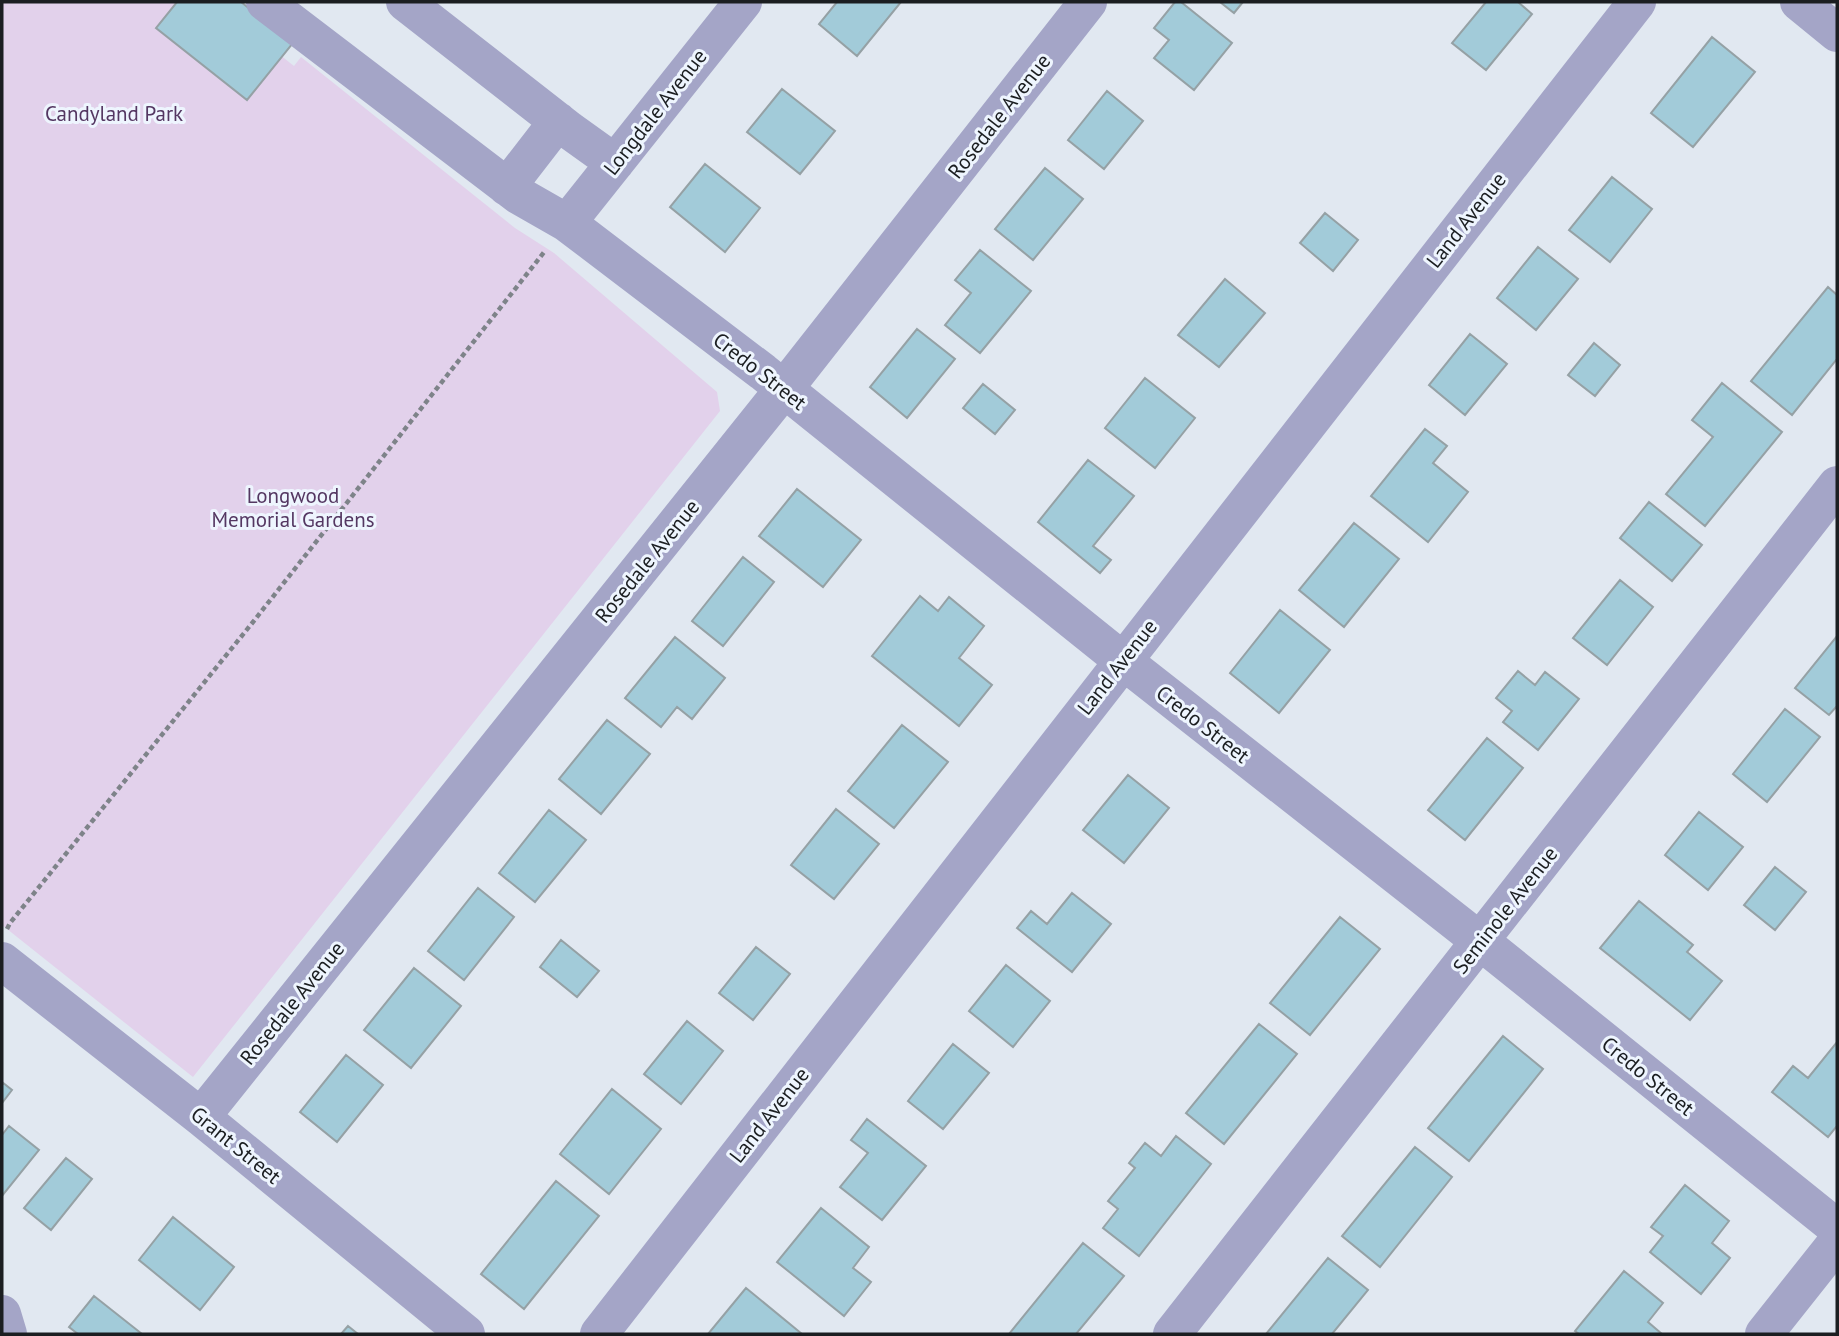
<svg xmlns="http://www.w3.org/2000/svg" width="1839" height="1336" font-family="'PT Sans',sans-serif">
  <style>
    .green { fill: #e2d1eb }
    .building { fill: #a2cbd9; stroke: #95a1a5; stroke-width: 2 }
    .lines { fill: none; stroke-linecap: round; stroke-linejoin: round }
    .path { stroke: #7e8389; stroke-width: 4.5; stroke-dasharray: 5 3.5; stroke-linecap: butt }
    .minor { stroke: #a4a5c7; stroke-width: 38 }
    .labels { text-anchor: middle; dominant-baseline: central; stroke-width: 6; stroke-linejoin: round; paint-order: stroke }
    .street-label { font-size: 21px; fill: #1b1e21; stroke: #eef5fe }
    .park-label { font-size: 21px; fill: #543762; stroke: #eef5fe }
  </style>
  <rect width="100%" height="100%" fill="#e1e8f1"/>
  <path class="green" d="M2 2H213L294 66 301 57 515 228 554 253 717 392 720 411 193 1077 2 925Z"/>
  <path class="building" d="M177 2H241L293 43 247 100 156 28Z
    M837 2H901L857 56 819 24Z
    M1175 2H1181L1232 43 1194 90 1154 58 1169 40 1154 28Z
    M1220 2H1243L1234 13Z
    M1486 2H1518L1532 14 1486 70 1452 43Z
    M1712 37 1755 72 1693 147 1651 113Z
    M782 89 835 131 800 174 747 132Z
    M1107 91 1143 121 1104 169 1068 140Z
    M705 164 760 208 725 252 670 207Z
    M1045 168 1083 199 1033 260 995 229Z
    M1612 177 1652 209 1610 262 1569 230Z
    M1325 213 1358 240 1333 271 1300 243Z
    M1538 247 1578 279 1536 330 1497 298Z
    M980 250 1031 291 980 353 945 325 971 293 955 280Z
    M1225 279 1265 313 1219 367 1178 335Z
    M1828 287 1837 295V359L1792 415 1751 381Z
    M917 329 955 359 907 418 870 387Z
    M1470 334 1507 364 1465 415 1429 385Z
    M1594 343 1620 365 1595 396 1568 375Z
    M1145 378 1195 418 1155 468 1105 428Z
    M1722 383 1782 432 1705 526 1666 494 1713 437 1692 420Z
    M983 384 1015 410 995 434 963 408Z
    M1425 429 1447 446 1433 463 1468 492 1428 542 1371 496Z
    M1088 460 1134 496 1093 546 1111 560 1100 573 1038 522Z
    M797 489 861 540 823 587 759 536Z
    M1649 502 1702 545 1672 581 1620 538Z
    M1354 523 1399 559 1344 627 1299 590Z
    M743 557 774 582 723 646 692 621Z
    M1620 580 1653 607 1607 665 1573 638Z
    M920 596 938 611 949 597 984 626 959 658 992 685 959 726 872 656Z
    M1280 610 1330 650 1279 713 1230 673Z
    M1837 636V706L1829 715 1795 688Z
    M675 637 725 678 692 719 677 707 661 727 625 698Z
    M1518 671 1535 685 1545 672 1579 699 1538 750 1503 722 1512 711 1496 698Z
    M1785 709 1820 737 1767 802 1733 774Z
    M607 720 650 754 601 814 559 779Z
    M902 725 948 762 894 828 848 791Z
    M1487 738 1523 768 1465 840 1428 810Z
    M1128 775 1169 808 1124 863 1083 830Z
    M836 809 879 844 834 899 791 865Z
    M549 810 586 840 535 902 499 873Z
    M1699 812 1743 847 1708 890 1665 855Z
    M1775 867 1806 892 1775 930 1744 905Z
    M478 888 514 917 464 980 428 951Z
    M1072 893 1111 924 1072 972 1017 928 1031 911 1047 924Z
    M1639 901 1693 945 1687 952 1722 981 1690 1020 1600 948Z
    M1340 917 1380 949 1310 1035 1270 1003Z
    M561 940 599 971 577 997 540 967Z
    M756 947 790 974 753 1020 719 993Z
    M1006 965 1050 1001 1013 1047 969 1011Z
    M414 968 461 1006 411 1068 364 1030Z
    M687 1021 723 1051 681 1104 644 1074Z
    M1259 1024 1297 1054 1224 1144 1186 1113Z
    M1503 1036 1543 1069 1469 1161 1428 1128Z
    M1837 1042V1126L1828 1137 1772 1092 1793 1066 1808 1078Z
    M953 1044 989 1073 943 1129 908 1101Z
    M346 1055 383 1085 337 1142 300 1112Z
    M2 1082 12 1090 2 1103Z
    M612 1089 661 1129 609 1194 560 1154Z
    M867 1119 926 1166 882 1220 840 1187 868 1153 851 1140Z
    M9 1126 39 1150 2 1196V1135Z
    M1176 1136 1211 1164 1139 1256 1103 1228 1118 1209 1108 1201 1135 1168 1129 1163 1145 1143 1161 1156Z
    M1415 1147 1452 1177 1380 1267 1342 1236Z
    M66 1158 92 1179 51 1230 24 1208Z
    M556 1181 599 1216 524 1309 481 1274Z
    M1685 1185 1729 1221 1712 1243 1730 1258 1701 1294 1650 1252 1663 1236 1651 1227Z
    M821 1208 869 1247 853 1268 871 1282 844 1316 777 1262Z
    M173 1217 234 1267 200 1310 139 1260Z
    M1083 1243 1124 1276 1076 1334H1009Z
    M1328 1258 1368 1290 1332 1334H1266Z
    M1624 1271 1663 1303 1648 1322 1662 1334H1579L1575 1331Z
    M746 1288 802 1334H708Z
    M94 1296 142 1334H78L69 1327Z
    M348 1326 358 1334H341Z"/>
  <g class="lines">
    <path class="path" d="M7 929 10 923 253 622 545 251"/>
    <path class="minor" d="M265 2 518 195 567 223 763 372 1122 660 1480 941 1837 1228
      M405 2 569 130 615 163
      M1799 2 1837 33
      M507 187 558 121
      M567 223 743 2
      M2 961 201 1117 466 1334
      M201 1117 784 389 1088 2
      M2 1314 8 1334
      M599 1334 1637 2
      M1172 1334 1837 485
      M1764 1334 1837 1242"/>
  </g>
  <g class="labels">
    <g class="street-label">
      <text transform="translate(655 112) rotate(-52)">Longdale Avenue</text>
      <text transform="translate(999 116) rotate(-52)">Rosedale Avenue</text>
      <text transform="translate(1466 220) rotate(-52)">Land Avenue</text>
      <text transform="translate(760 371) rotate(38)">Credo Street</text>
      <text transform="translate(647 561) rotate(-51)">Rosedale Avenue</text>
      <text transform="translate(1117 667) rotate(-52)">Land Avenue</text>
      <text transform="translate(1203 724) rotate(38)">Credo Street</text>
      <text transform="translate(1505 910) rotate(-52)">Seminole Avenue</text>
      <text transform="translate(292 1003) rotate(-51)">Rosedale Avenue</text>
      <text transform="translate(1648 1076) rotate(39)">Credo Street</text>
      <text transform="translate(769 1115) rotate(-52)">Land Avenue</text>
      <text transform="translate(236 1145) rotate(39)">Grant Street</text>
    </g>
    <g class="park-label">
      <text x="114" y="113">Candyland Park</text>
      <text x="293" y="495">Longwood<tspan x="293" dy="24">Memorial Gardens</tspan></text>
    </g>
  </g>
  <rect width="1839" height="1336" fill="none" stroke="#1b1e21" stroke-width="7"/>
</svg>
